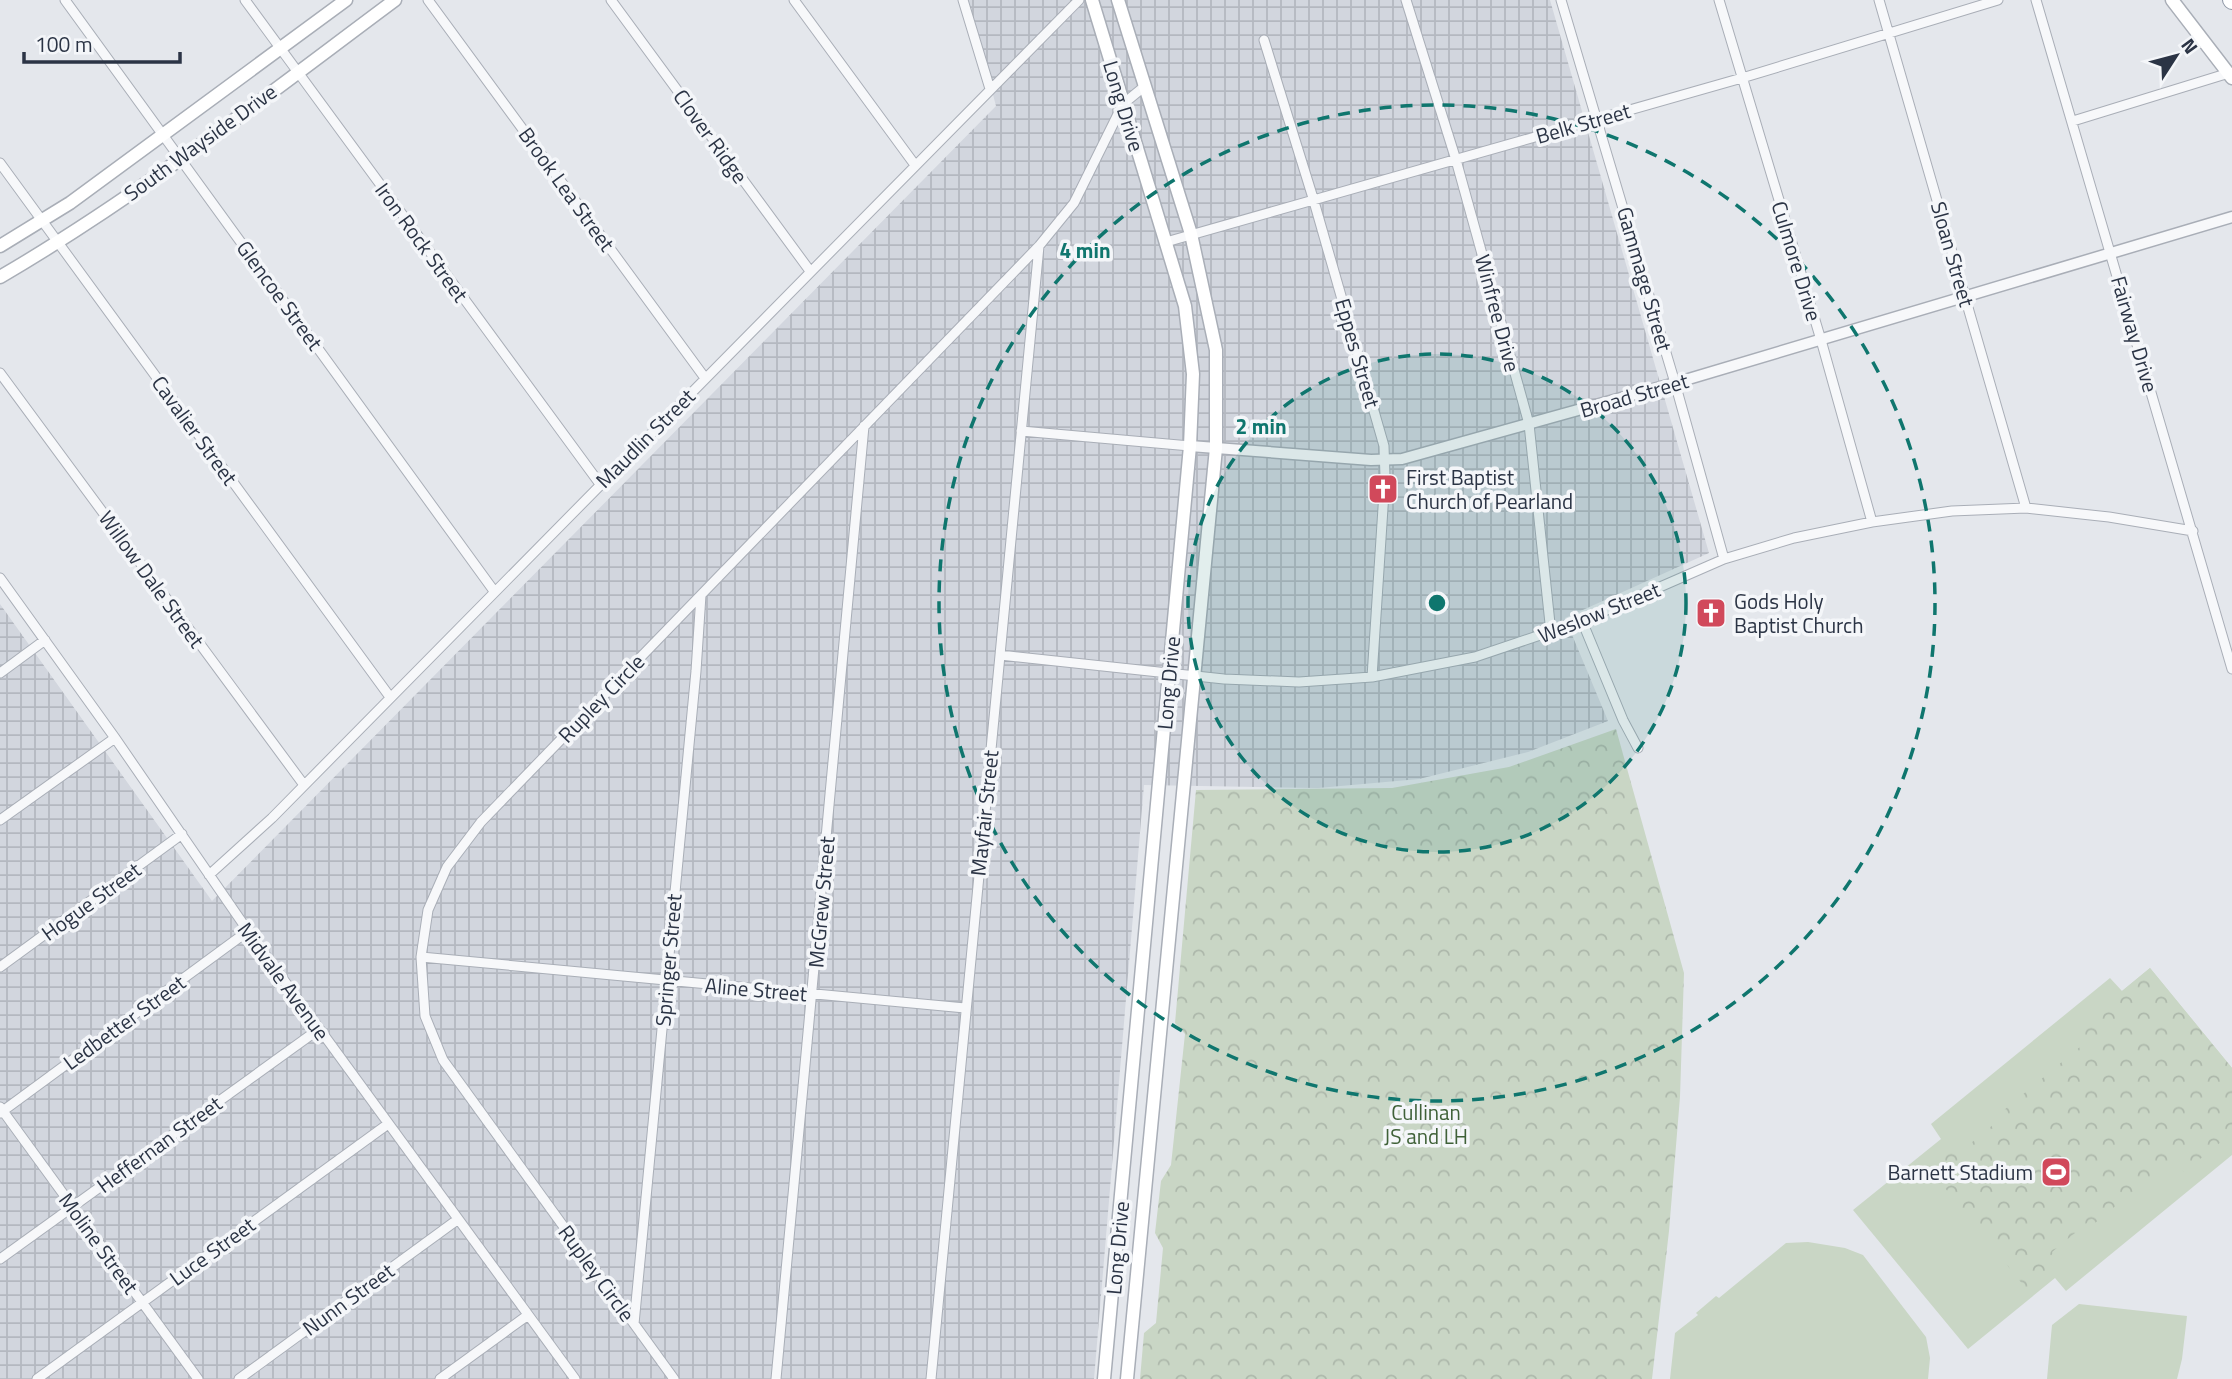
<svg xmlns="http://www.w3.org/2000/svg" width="2232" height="1379" font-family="'Titillium Web',sans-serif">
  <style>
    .industrial { fill: url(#industrial-grid) }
    .grass { fill: #c9d6c5 }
    .forest { fill: url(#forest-crowns) }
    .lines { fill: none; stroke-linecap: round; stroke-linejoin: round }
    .minor-casing { stroke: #a9aeb7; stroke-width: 11 }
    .tertiary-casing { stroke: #a9aeb7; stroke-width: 13 }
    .secondary-casing { stroke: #a9aeb7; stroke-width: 15 }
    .motorway-casing { stroke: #8b94a3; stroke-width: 18 }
    .minor { stroke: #f7f8fa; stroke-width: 9 }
    .tertiary { stroke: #f7f8fa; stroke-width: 10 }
    .secondary { stroke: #fff; stroke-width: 12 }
    .motorway { stroke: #fff; stroke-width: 16 }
    .ring { fill: none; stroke: #0f766e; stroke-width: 3.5; stroke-dasharray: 12 9 }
    .labels { text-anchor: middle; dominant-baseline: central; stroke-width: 7; stroke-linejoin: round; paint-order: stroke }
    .street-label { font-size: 21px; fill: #2b3445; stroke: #f4f6f9 }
    .poi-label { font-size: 21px; fill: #2b3445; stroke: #f4f6f9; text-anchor: start }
    .park-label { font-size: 21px; fill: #3f6138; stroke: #f4f6f9 }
    .centre { fill: #0f766e; stroke: #f4f6f9; stroke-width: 3.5 }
    .ring-label { font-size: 21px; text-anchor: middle; font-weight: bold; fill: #0f766e; stroke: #f4f6f9; stroke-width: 7; stroke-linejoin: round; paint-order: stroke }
  </style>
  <defs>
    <pattern id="industrial-grid" width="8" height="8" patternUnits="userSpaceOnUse" patternTransform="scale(1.75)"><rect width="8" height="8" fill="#d2d6de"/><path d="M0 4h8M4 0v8" fill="none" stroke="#b4b8c0"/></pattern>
    <pattern id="forest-crowns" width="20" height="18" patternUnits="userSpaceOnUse" patternTransform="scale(1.75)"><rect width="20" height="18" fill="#c9d6c5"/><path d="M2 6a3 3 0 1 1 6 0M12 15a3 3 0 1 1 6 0" fill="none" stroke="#adb8ab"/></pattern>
  </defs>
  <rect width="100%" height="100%" fill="#e4e7ec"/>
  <path class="industrial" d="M968 0H1550L1709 553 1565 618 1608 721 1528 752 1419 779 1318 788 1144 785 1094 1379H0V604L212 901 996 106Z"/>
  <path class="grass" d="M2150 968 2232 1068V1155L2066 1291 2055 1278 1968 1349 1853 1210 1941 1139 1931 1124 2110 978 2122 991Z
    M1808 1242 1845 1248 1863 1255 1926 1337 1930 1358 1928 1379H1670L1675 1333 1698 1315 1696 1313 1716 1296 1719 1298 1786 1243Z
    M2079 1304 2187 1316 2182 1359 2177 1379H2047L2052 1325Z"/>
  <path class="forest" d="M1616 729 1684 973 1680 1097 1669 1231 1652 1379H1140L1144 1333 1156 1323 1163 1248 1155 1233 1161 1181 1171 1165 1185 1034 1175 1023 1196 790 1392 788 1509 767Z
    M2150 968 2232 1068V1133L2184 1172 2173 1159 2095 1223 2092 1219 2052 1252 2060 1265 2028 1291 1924 1162 1954 1137 1965 1148 2006 1114 2004 1110 2081 1046 2071 1033Z"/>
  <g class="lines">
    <g class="minor-casing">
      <path id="minor" d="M65 0 494 591
        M245 0 600 484
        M428 0 705 378
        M611 0 810 271
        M794 0 915 165
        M963 0 990 89
        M1406 0 1456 160 1529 424 1551 633
        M1561 0 1675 383 1724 559
        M1719 0 1821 340 1872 522
        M1879 0 2026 508
        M2036 0 2232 669
        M1264 40 1313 198 1384 446 1385 477 1372 677
        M2073 121 2229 73
        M0 163 390 697
        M1166 242 1742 78 1998 0
        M0 373 304 785
        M1021 431 1190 446
        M0 578 115 738 248 931 575 1379
        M1582 621 1623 720 1638 748
        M1000 655 1224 679 1299 682 1372 677 1475 657 1582 621 1724 559 1794 538 1872 522 1952 511 2026 508 2109 517 2193 531
        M0 673 45 640
        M0 820 115 738
        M209 875 272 818 1079 0
        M421 957 965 1008
        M0 967 182 834
        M0 1107 198 1379
        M0 1113 248 931
        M0 1259 319 1029
        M634 1324 696 671 701 595
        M37 1379 388 1124
        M239 1379 457 1220
        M440 1379 528 1315
        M674 1379 443 1060 425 1016 421 957 428 910 447 867 481 822 1039 246 1074 203 1123 104 1145 86
        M776 1379 864 426
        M931 1379 1039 246"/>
    </g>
    <g class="tertiary-casing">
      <path id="tertiary" d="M1190 446 1371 460 1402 459 1675 383 2232 217"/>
    </g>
    <g class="secondary-casing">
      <path id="secondary" d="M1092 0 1185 306 1193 374 1190 446 1104 1379
        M1118 0 1191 234 1216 350V448L1127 1379
        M2172 0 2232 78
        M0 246 70 203 346 0
        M0 277C139 196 266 96 395 0"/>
    </g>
    <g class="motorway-casing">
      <path id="motorway" d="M2231 0 2232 1"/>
    </g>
    <use href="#minor" class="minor"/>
    <use href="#tertiary" class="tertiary"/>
    <use href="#secondary" class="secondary"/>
    <use href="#motorway" class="motorway"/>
  </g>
  <circle cx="1437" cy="603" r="249" fill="#0f766e" fill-opacity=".12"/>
  <g class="ring">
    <circle cx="1437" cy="603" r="249"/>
    <circle cx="1437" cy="603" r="498"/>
  </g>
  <defs>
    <g id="church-square" transform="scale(1.575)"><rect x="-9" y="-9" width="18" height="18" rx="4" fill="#d1495b" stroke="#f4f6f9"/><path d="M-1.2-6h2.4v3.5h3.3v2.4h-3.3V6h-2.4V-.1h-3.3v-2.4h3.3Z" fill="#fff"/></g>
    <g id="stadium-square" transform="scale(1.575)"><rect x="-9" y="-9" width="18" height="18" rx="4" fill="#d1495b" stroke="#f4f6f9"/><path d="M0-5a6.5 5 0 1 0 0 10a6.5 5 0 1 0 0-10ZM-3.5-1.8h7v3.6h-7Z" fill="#fff"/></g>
  </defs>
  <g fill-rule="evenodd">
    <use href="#church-square" x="1383" y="489"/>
    <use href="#church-square" x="1711" y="613"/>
    <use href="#stadium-square" x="2056" y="1172"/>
  </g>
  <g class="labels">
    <g class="street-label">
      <text transform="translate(1124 106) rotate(73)">Long Drive</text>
      <text transform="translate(1583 123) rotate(-16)">Belk Street</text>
      <text transform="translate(711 136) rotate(54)">Clover Ridge</text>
      <text transform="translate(200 142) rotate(-36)">South Wayside Drive</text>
      <text transform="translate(567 189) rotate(54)">Brook Lea Street</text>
      <text transform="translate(422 242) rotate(54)">Iron Rock Street</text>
      <text transform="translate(1953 254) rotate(74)">Sloan Street</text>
      <text transform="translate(1797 261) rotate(73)">Culmore Drive</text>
      <text transform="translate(1645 279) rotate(74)">Gammage Street</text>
      <text transform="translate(280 295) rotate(54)">Glencoe Street</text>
      <text transform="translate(1498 313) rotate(75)">Winfree Drive</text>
      <text transform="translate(2135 334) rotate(74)">Fairway Drive</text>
      <text transform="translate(1358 353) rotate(74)">Eppes Street</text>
      <text transform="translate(1634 395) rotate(-16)">Broad Street</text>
      <text transform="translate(195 430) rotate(54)">Cavalier Street</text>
      <text transform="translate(645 438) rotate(-45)">Maudlin Street</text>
      <text transform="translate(152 579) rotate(54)">Willow Dale Street</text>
      <text transform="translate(1599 612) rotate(-22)">Weslow Street</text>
      <text transform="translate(1168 683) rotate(-85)">Long Drive</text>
      <text transform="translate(601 698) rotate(-46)">Rupley Circle</text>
      <text transform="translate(984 813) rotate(-84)">Mayfair Street</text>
      <text transform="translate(91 901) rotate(-36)">Hogue Street</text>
      <text transform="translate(821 902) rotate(-85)">McGrew Street</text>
      <text transform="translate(668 960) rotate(-85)">Springer Street</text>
      <text transform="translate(284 981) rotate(54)">Midvale Avenue</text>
      <text transform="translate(756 989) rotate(5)">Aline Street</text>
      <text transform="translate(124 1022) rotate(-36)">Ledbetter Street</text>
      <text transform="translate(159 1144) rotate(-36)">Heffernan Street</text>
      <text transform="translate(99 1243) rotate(54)">Moline Street</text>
      <text transform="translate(1117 1248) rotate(-85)">Long Drive</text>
      <text transform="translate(212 1251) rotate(-36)">Luce Street</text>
      <text transform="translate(597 1273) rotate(54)">Rupley Circle</text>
      <text transform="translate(348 1299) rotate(-36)">Nunn Street</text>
    </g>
    <g class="poi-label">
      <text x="1406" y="477">First Baptist<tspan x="1406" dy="24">Church of Pearland</tspan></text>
      <text x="1734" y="601">Gods Holy<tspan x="1734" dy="24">Baptist Church</tspan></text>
      <text x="2033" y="1172" text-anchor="end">Barnett Stadium</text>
    </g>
    <g class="park-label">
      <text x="1426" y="1112">Cullinan<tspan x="1426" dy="24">JS and LH</tspan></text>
    </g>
  </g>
  <circle cx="1437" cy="603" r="10" class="centre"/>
  <g class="ring-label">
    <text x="1085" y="258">4 min</text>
    <text x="1261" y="434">2 min</text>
  </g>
  <g transform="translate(2176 56) rotate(54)" stroke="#f4f6f9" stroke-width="5" paint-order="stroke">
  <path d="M0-5L12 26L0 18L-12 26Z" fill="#2b3445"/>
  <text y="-10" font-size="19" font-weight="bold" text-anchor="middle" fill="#2b3445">N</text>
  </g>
  <path d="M24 52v10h156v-10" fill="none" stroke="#2b3445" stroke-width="3.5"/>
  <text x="35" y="52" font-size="21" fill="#2b3445" stroke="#f4f6f9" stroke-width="5" paint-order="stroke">100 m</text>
</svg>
